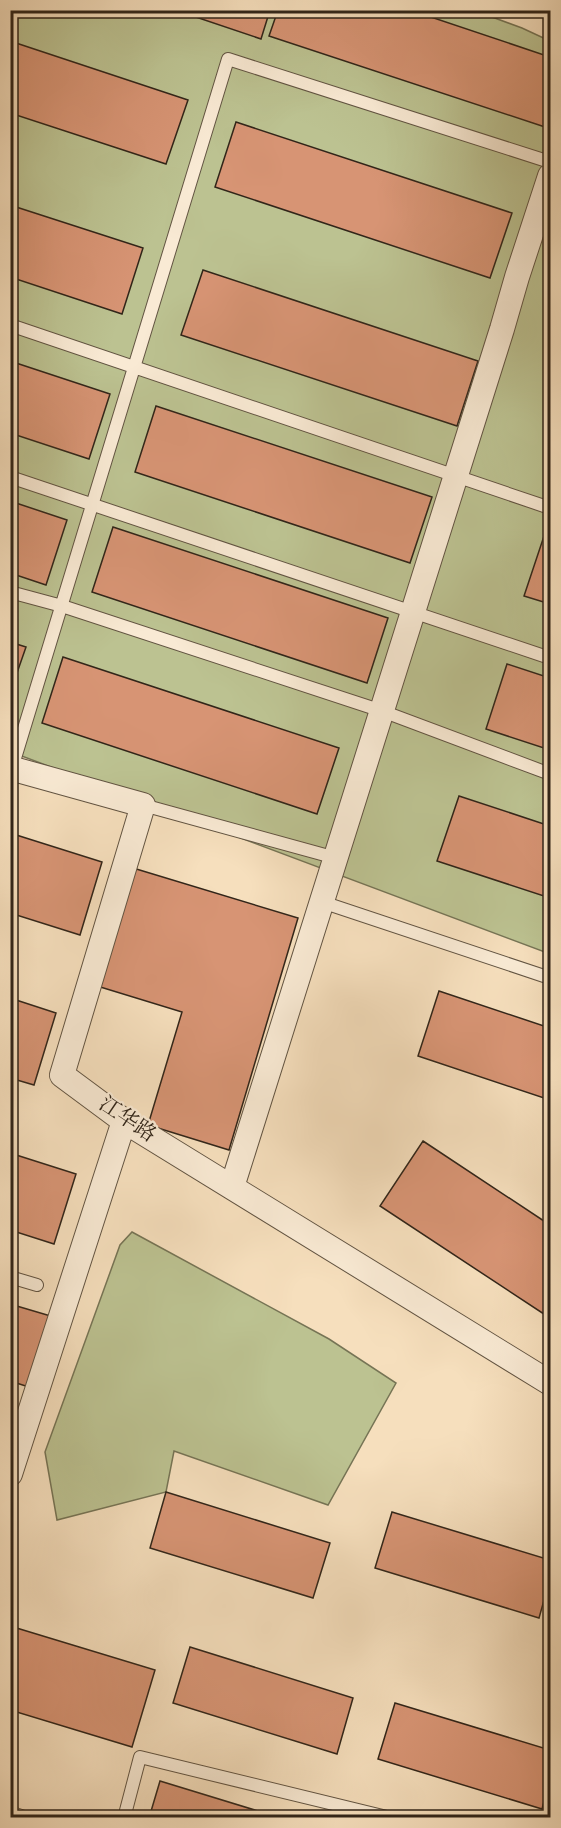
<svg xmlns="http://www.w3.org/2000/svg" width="561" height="1828" font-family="'Old Standard TT','Noto Serif SC',serif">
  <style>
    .green { fill: #bcc291; stroke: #767455; stroke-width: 1.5 }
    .building { fill: #d79474; stroke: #312519; stroke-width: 1.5 }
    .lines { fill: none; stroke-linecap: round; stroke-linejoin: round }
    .service-casing { stroke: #625442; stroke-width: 14 }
    .minor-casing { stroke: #625442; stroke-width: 26 }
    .service { stroke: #f9ead4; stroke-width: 12 }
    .minor { stroke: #f9ead4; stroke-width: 24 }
    .labels { text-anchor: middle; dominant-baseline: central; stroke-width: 4.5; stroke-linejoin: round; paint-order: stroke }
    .street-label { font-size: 21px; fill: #312519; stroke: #f9ead4 }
  </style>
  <rect width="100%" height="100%" fill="#f6dfbd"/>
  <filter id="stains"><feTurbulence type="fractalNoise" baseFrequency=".00333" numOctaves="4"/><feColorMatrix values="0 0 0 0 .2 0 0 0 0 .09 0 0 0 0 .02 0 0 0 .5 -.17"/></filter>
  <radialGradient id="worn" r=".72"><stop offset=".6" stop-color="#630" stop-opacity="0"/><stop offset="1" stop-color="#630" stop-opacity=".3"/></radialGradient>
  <path class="green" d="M473 10 522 28 550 41V954L11 752 10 11Z
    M132 1232 329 1339 396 1383 328 1505 174 1451 166 1492 57 1520 45 1452 120 1245Z"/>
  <path class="building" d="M175 10H270L261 39Z
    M278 10H410L550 57V110L545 127 269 36Z
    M10 41 188 100 166 164 10 113Z
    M236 122 512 213 490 278 215 187Z
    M10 205 143 248 122 314 10 277Z
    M203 270 478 361 457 426 181 335Z
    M10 361 110 394 89 459 10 433Z
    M156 406 432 497 410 563 135 472Z
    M10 501 67 520 46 585 10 573Z
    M113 527 388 618 367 683 92 592Z
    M546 530 550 532V604L524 596Z
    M10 642 26 647 10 693Z
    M63 657 339 748 317 814 42 723Z
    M507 664 550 678V750L486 729Z
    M459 796 550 826V898L437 861Z
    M10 833 102 862 80 935 10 913Z
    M133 868 298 918 229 1150 148 1125 182 1012 97 986Z
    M439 991 550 1028V1100L418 1056Z
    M10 998 56 1013 34 1085 10 1078Z
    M423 1141 550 1225V1318L380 1206Z
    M10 1153 76 1174 54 1244 10 1230Z
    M10 1304 54 1317 32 1388 10 1381Z
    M166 1492 330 1543 313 1598 150 1548Z
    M392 1512 550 1560V1579L539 1618 375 1568Z
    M10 1626 155 1670 132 1747 10 1710Z
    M190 1647 353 1698 337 1754 173 1703Z
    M395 1703 550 1750V1779L542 1809 378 1759Z
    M160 1781 281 1818H149Z"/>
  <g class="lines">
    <g class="service-casing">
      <path id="service" d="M10 325 550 508
        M10 477 550 658
        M10 592 62 606 382 711 550 774
        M12 768 228 59 550 162
        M143 805 336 858
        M322 902 550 978
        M10 1277 37 1285
        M10 1812 27 1818
        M124 1818 140 1757 391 1818"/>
    </g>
    <g class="minor-casing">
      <path id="minor" d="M10 768 143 805 62 1075 124 1121 550 1383
        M232 1187 502 329 517 277 550 176
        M10 1474 124 1121"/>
    </g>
    <use href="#service" class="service"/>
    <use href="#minor" class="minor"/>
  </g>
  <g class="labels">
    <g class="street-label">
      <text transform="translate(127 1120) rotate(34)">江华路</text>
    </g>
  </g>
  <rect width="561" height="1828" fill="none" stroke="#f6dfbd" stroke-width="36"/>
  <rect x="12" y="12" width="537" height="1804" fill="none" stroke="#312519" stroke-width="3"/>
  <rect x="18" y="18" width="525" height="1792" fill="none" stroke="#312519" stroke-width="1.5"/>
  <rect width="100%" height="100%" filter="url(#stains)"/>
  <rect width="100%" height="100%" fill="url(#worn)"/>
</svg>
